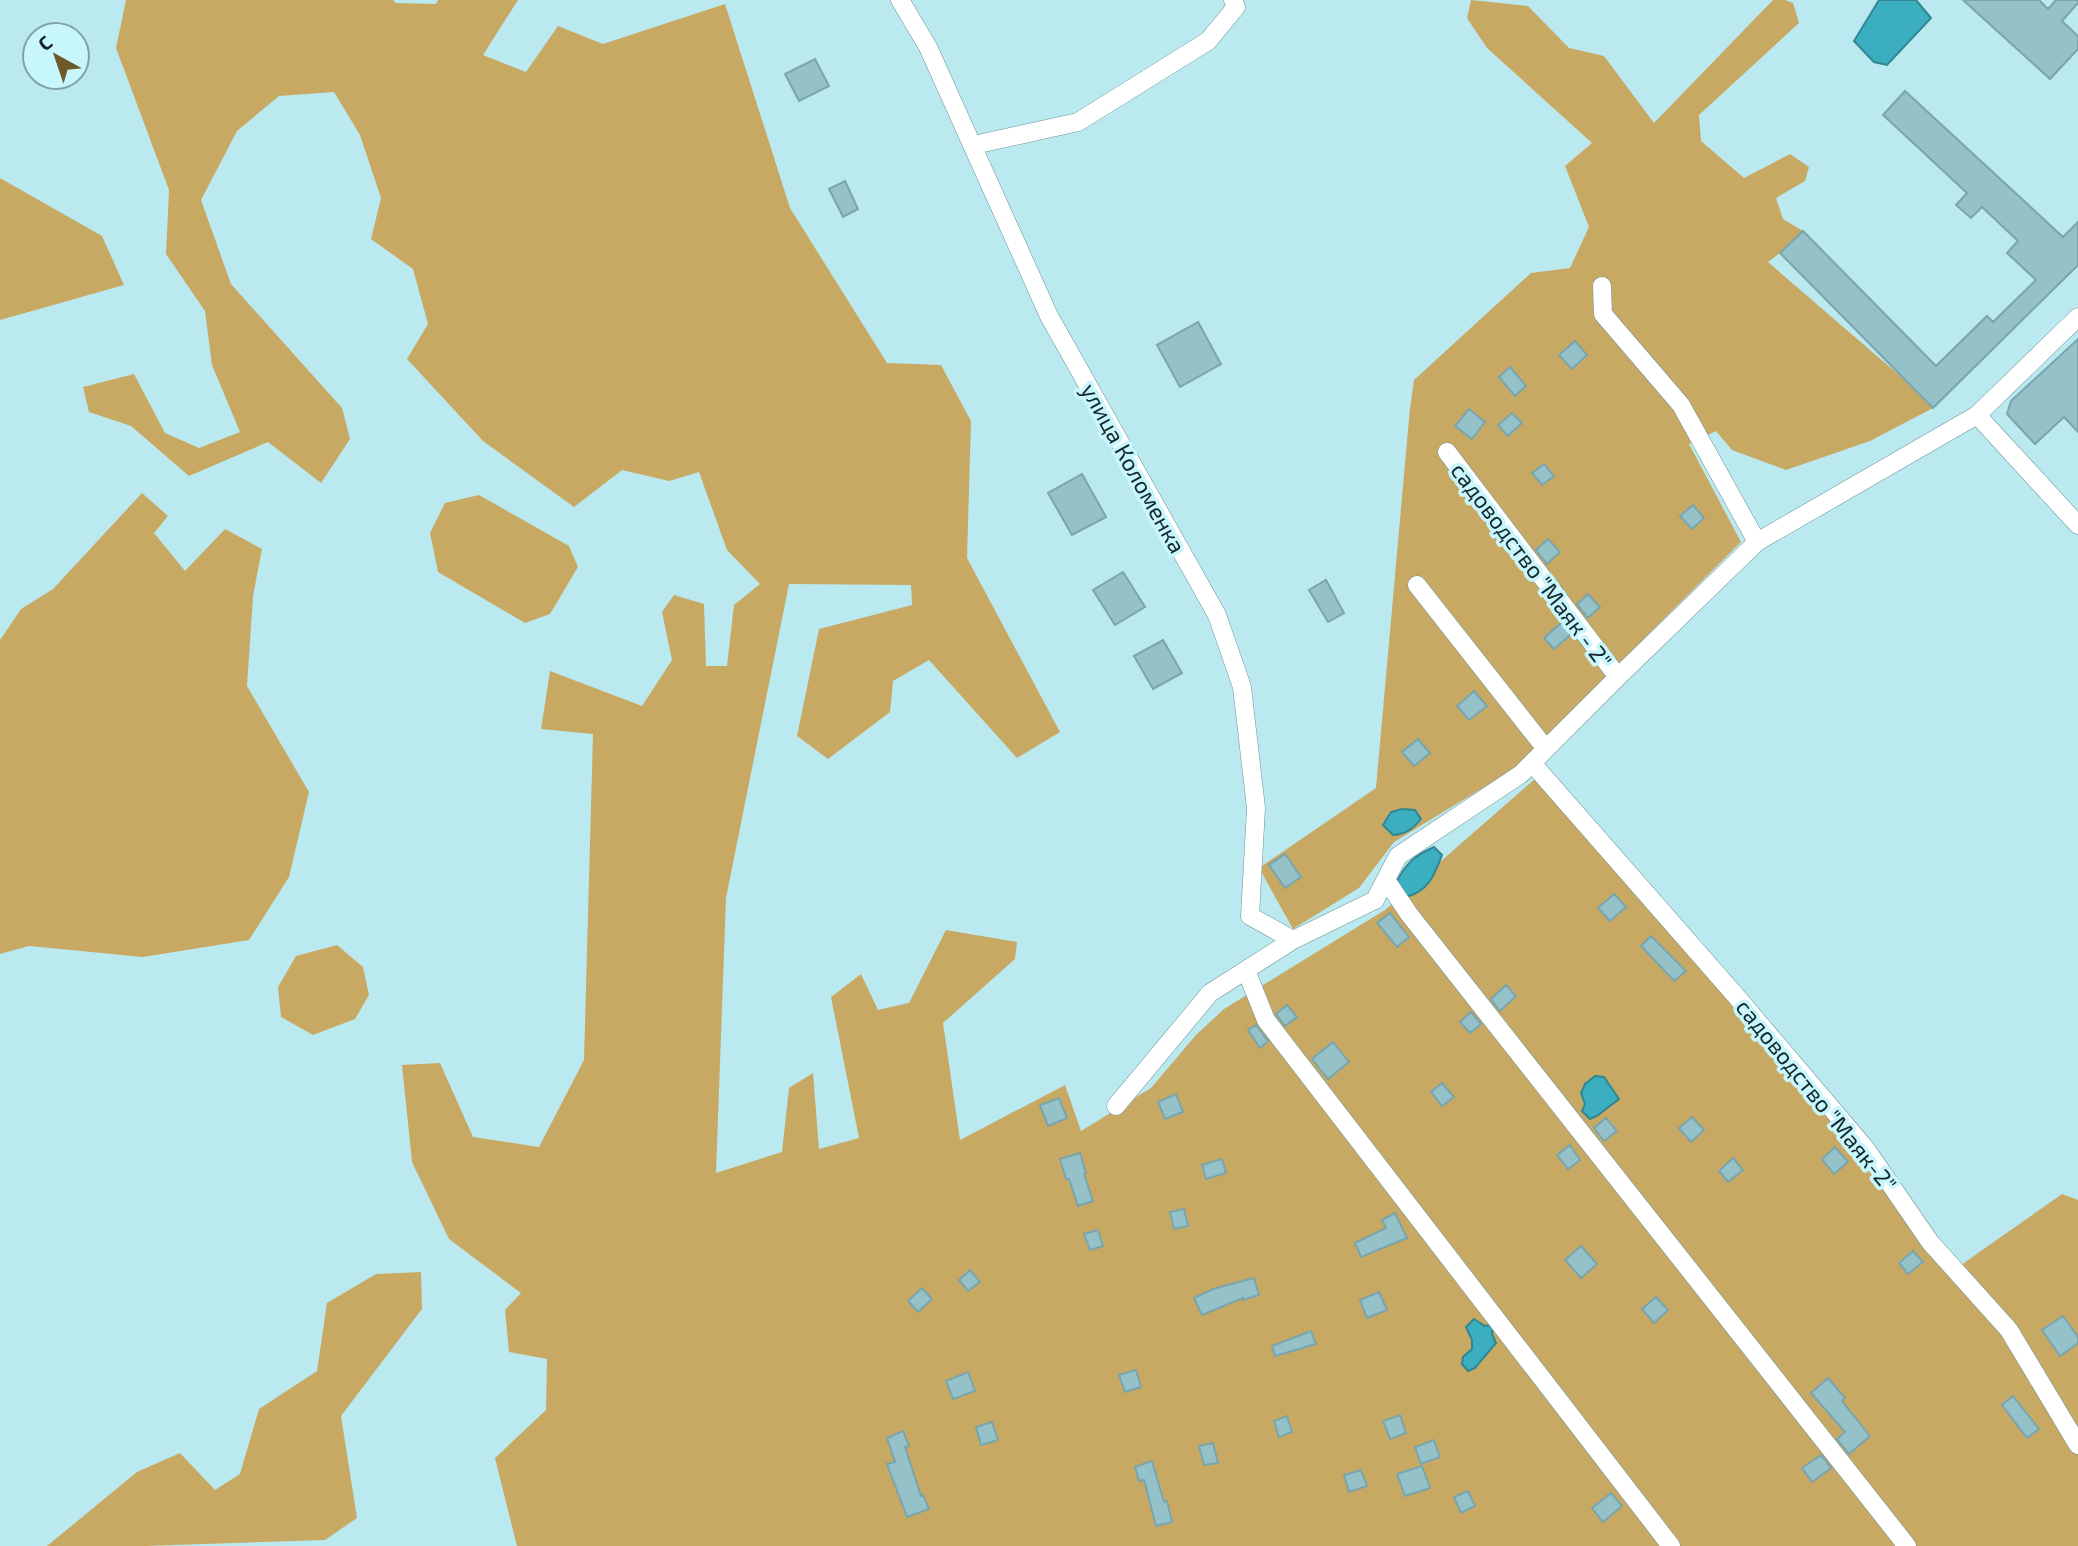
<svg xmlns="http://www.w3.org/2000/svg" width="2078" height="1546" font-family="'Exo 2',sans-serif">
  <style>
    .green { fill: #c8a964 }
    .water { fill: #3baebf; stroke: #308692; stroke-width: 2 }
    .building { fill: #95c1c9; stroke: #79a5ac; stroke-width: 2 }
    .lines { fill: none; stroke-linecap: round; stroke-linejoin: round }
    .minor-casing { stroke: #69949b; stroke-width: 19 }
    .minor { stroke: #fff; stroke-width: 18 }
    .labels { text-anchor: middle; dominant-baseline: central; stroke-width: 7; stroke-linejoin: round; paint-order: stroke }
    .street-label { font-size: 23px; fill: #15272a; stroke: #c8f6fd }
  </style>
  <rect width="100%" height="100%" fill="#bbe9f0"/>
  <path class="green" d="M126 0H393L396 3 436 4 438 0H518L483 55 526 72 558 26 603 44 725 4 790 208 887 363 941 365 971 421 967 558 1060 732 1017 758 929 660 893 681 890 712 828 759 797 736 819 629 912 605 911 585 789 584 726 898 716 1173 782 1152 789 1088 813 1073 819 1149 859 1138 831 997 861 974 878 1010 909 1003 946 930 1017 942 1015 959 943 1023 960 1140 1065 1085 1081 1131 1151 1088 1196 1035 1224 1009 1385 910 1543 772 1961 1265 2062 1194 2078 1200V1546H517L495 1458 546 1410 547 1359 509 1352 505 1310 521 1293 449 1239 412 1162 402 1065 440 1063 473 1137 539 1147 584 1060 593 734 541 729 550 671 642 706 672 660 662 612 674 595 704 604 706 666H727L734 605 760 584 727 550 699 472 669 481 622 470 574 507 483 441 407 359 428 324 413 269 371 239 381 198 360 135 334 92 279 96 237 131 201 200 231 284 342 408 350 439 321 483 268 442 189 476 131 426 89 412 83 387 134 374 165 433 199 448 240 432 212 365 205 311 166 254 169 190 116 48Z
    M1471 0 1528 6 1569 48 1604 56 1654 123 1773 0H1785L1793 3 1799 23 1699 115 1701 141 1744 178 1790 154 1809 167 1805 181 1776 198 1783 219 1803 231 1780 253 1768 262 1914 388 1933 408 1870 441 1786 470 1732 450 1716 431 1689 444 1741 542 1512 770 1394 842 1359 888 1293 929 1259 868 1376 788 1410 408 1414 380 1531 273 1570 268 1589 227 1565 166 1592 143 1487 48 1467 18Z
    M0 178 102 236 124 285 0 320Z
    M142 493 168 516 154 533 185 571 225 529 262 549 253 596 247 686 309 792 289 877 249 940 143 957 29 946 0 954V640L21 609 53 589Z
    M479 495 569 546 578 567 550 614 525 623 438 572 430 533 445 503Z
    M337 945 363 967 369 995 355 1019 313 1035 281 1017 278 987 296 956Z
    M421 1272 422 1309 341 1416 357 1518 325 1540 144 1546H47L137 1472 180 1453 215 1490 240 1474 259 1409 317 1371 327 1303 376 1274Z"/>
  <path class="water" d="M1879 0H1916L1931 18 1887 65 1874 62 1854 41Z
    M1402 809 1415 810 1421 819C1413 829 1406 834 1393 835L1383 825 1391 812Z
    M1434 847 1442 855C1434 876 1428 892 1405 897L1396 883C1406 863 1414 856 1434 847Z
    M1595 1076 1604 1077 1619 1099 1597 1116 1590 1119 1582 1111 1585 1104 1581 1093 1585 1084Z
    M1474 1319 1485 1326 1489 1325 1493 1329 1492 1334 1496 1343 1475 1368 1468 1371 1462 1364 1463 1357 1472 1349V1340L1466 1327Z"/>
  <path class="building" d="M1963 0H2039L2048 9 2056 0H2078V3L2062 21 2078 36V49L2050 79Z
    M815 59 829 86 799 101 785 74Z
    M1905 91 2063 237 2078 222V265L1933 408 1780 253 1803 231 1936 366 1987 316 1993 322 2036 280 2007 253 2018 241 1982 207 1971 218 1956 205 1967 193 1883 115Z
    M845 181 858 209 843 217 829 189Z
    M1198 322 1221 364 1180 387 1157 345Z
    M2078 339V432L2064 417 2035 444 2007 414 2011 401Z
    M1575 341 1587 355 1572 369 1559 355Z
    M1510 367 1526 386 1515 396 1499 377Z
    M1469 409 1485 422 1472 439 1455 426Z
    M1512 413 1522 423 1508 436 1498 425Z
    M1544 464 1554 476 1542 485 1532 473Z
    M1082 474 1106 517 1072 535 1048 493Z
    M1693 505 1704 518 1692 529 1680 516Z
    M1548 539 1560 552 1547 564 1536 550Z
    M1123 572 1145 607 1115 625 1093 590Z
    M1326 580 1344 613 1328 622 1309 590Z
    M1588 594 1600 607 1588 618 1577 604Z
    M1562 622 1571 634 1554 649 1544 638Z
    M1163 640 1182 673 1153 689 1134 656Z
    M1474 691 1487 706 1469 720 1457 706Z
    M1418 739 1430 753 1414 766 1402 752Z
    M1285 854 1301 877 1285 888 1269 865Z
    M1614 894 1626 907 1610 921 1598 908Z
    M1390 913 1409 937 1397 947 1377 923Z
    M1651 936 1686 971 1674 981 1641 946Z
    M1506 985 1516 996 1500 1011 1491 999Z
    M1287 1005 1297 1017 1285 1026 1276 1014Z
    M1471 1012 1481 1024 1470 1033 1460 1022Z
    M1256 1025 1268 1041 1260 1048 1248 1030Z
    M1333 1042 1349 1062 1328 1079 1312 1059Z
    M1442 1083 1454 1097 1442 1106 1431 1092Z
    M1176 1094 1183 1112 1165 1119 1158 1102Z
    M1059 1098 1067 1118 1048 1126 1040 1105Z
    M1692 1117 1704 1130 1691 1142 1679 1128Z
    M1606 1118 1617 1131 1604 1141 1594 1128Z
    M1570 1145 1580 1160 1568 1169 1557 1155Z
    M1835 1147 1848 1162 1834 1174 1822 1159Z
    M1080 1153 1086 1173 1084 1174 1093 1201 1078 1206 1069 1179H1066L1060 1159Z
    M1733 1158 1743 1170 1728 1182 1719 1171Z
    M1222 1159 1226 1173 1206 1179 1202 1165Z
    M1184 1209 1188 1226 1174 1229 1170 1212Z
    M1395 1213 1407 1238 1361 1257 1355 1243 1386 1228 1382 1220Z
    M1098 1230 1103 1246 1090 1250 1084 1234Z
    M1581 1246 1597 1264 1581 1278 1565 1260Z
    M1913 1251 1923 1262 1908 1274 1899 1263Z
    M970 1270 980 1282 968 1291 959 1280Z
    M1254 1278 1259 1295 1243 1300V1298L1202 1315 1194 1298 1213 1289Z
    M922 1288 932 1299 918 1312 908 1301Z
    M1379 1292 1387 1310 1367 1318 1360 1300Z
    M1656 1297 1668 1310 1654 1323 1642 1309Z
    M2063 1316 2078 1337V1343L2060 1356 2042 1330Z
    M1311 1331 1316 1344 1275 1356 1272 1346Z
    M1136 1370 1141 1387 1125 1392 1119 1375Z
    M968 1372 975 1391 953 1399 946 1381Z
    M1828 1378 1845 1398 1842 1401 1870 1436 1849 1454 1837 1439 1845 1432 1811 1393Z
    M2013 1396 2039 1429 2027 1438 2002 1405Z
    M1400 1415 1406 1433 1390 1439 1383 1421Z
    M1287 1416 1292 1432 1279 1437 1274 1421Z
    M992 1422 998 1440 981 1445 976 1427Z
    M903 1431 909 1446 905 1447 921 1496 923 1495 929 1509 907 1517 887 1464 895 1462 887 1438Z
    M1434 1440 1440 1457 1421 1464 1415 1447Z
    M1213 1443 1218 1463 1204 1465 1199 1446Z
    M1821 1455 1831 1468 1812 1482 1802 1468Z
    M1152 1461 1164 1502 1167 1501 1172 1522 1156 1526 1144 1480 1139 1481 1135 1467Z
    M1422 1466 1430 1488 1405 1496 1397 1474Z
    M1361 1470 1367 1486 1349 1492 1344 1475Z
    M1468 1491 1475 1506 1461 1513 1454 1497Z
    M1611 1493 1622 1506 1603 1522 1592 1508Z"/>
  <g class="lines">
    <g class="minor-casing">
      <path id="minor" d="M900 0 928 47 1049 316 1217 615 1242 687 1256 808 1250 916 1293 940
        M974 145 1078 122 1208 41 1236 7 1233 0
        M1602 286 1603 314 1681 405 1757 542
        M1977 415 2078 525
        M1447 452 1618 677
        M1417 585 1546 749
        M1532 763 1736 996 1866 1149 1930 1242 2009 1330 2078 1445
        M1386 880 1409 914 1907 1546
        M1246 970 1266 1020 1671 1546
        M1116 1106 1210 993 1293 940 1375 900 1398 856 1521 774 1618 677 1757 542 1977 415 2078 317"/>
    </g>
    <use href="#minor" class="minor"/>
  </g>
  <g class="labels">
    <g class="street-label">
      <text transform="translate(1134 468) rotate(61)">улица Коломенка</text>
      <text transform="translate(1532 565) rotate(53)">садоводство "Маяк - 2"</text>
      <text transform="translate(1817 1095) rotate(51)">садоводство "Маяк-2"</text>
    </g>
  </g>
  <g transform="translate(56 56) rotate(320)"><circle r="33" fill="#c8f6fd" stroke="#80a3a9" stroke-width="2"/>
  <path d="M0-5L12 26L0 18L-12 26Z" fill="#6e5928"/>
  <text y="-10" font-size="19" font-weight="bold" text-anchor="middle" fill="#15272a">С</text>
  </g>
</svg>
